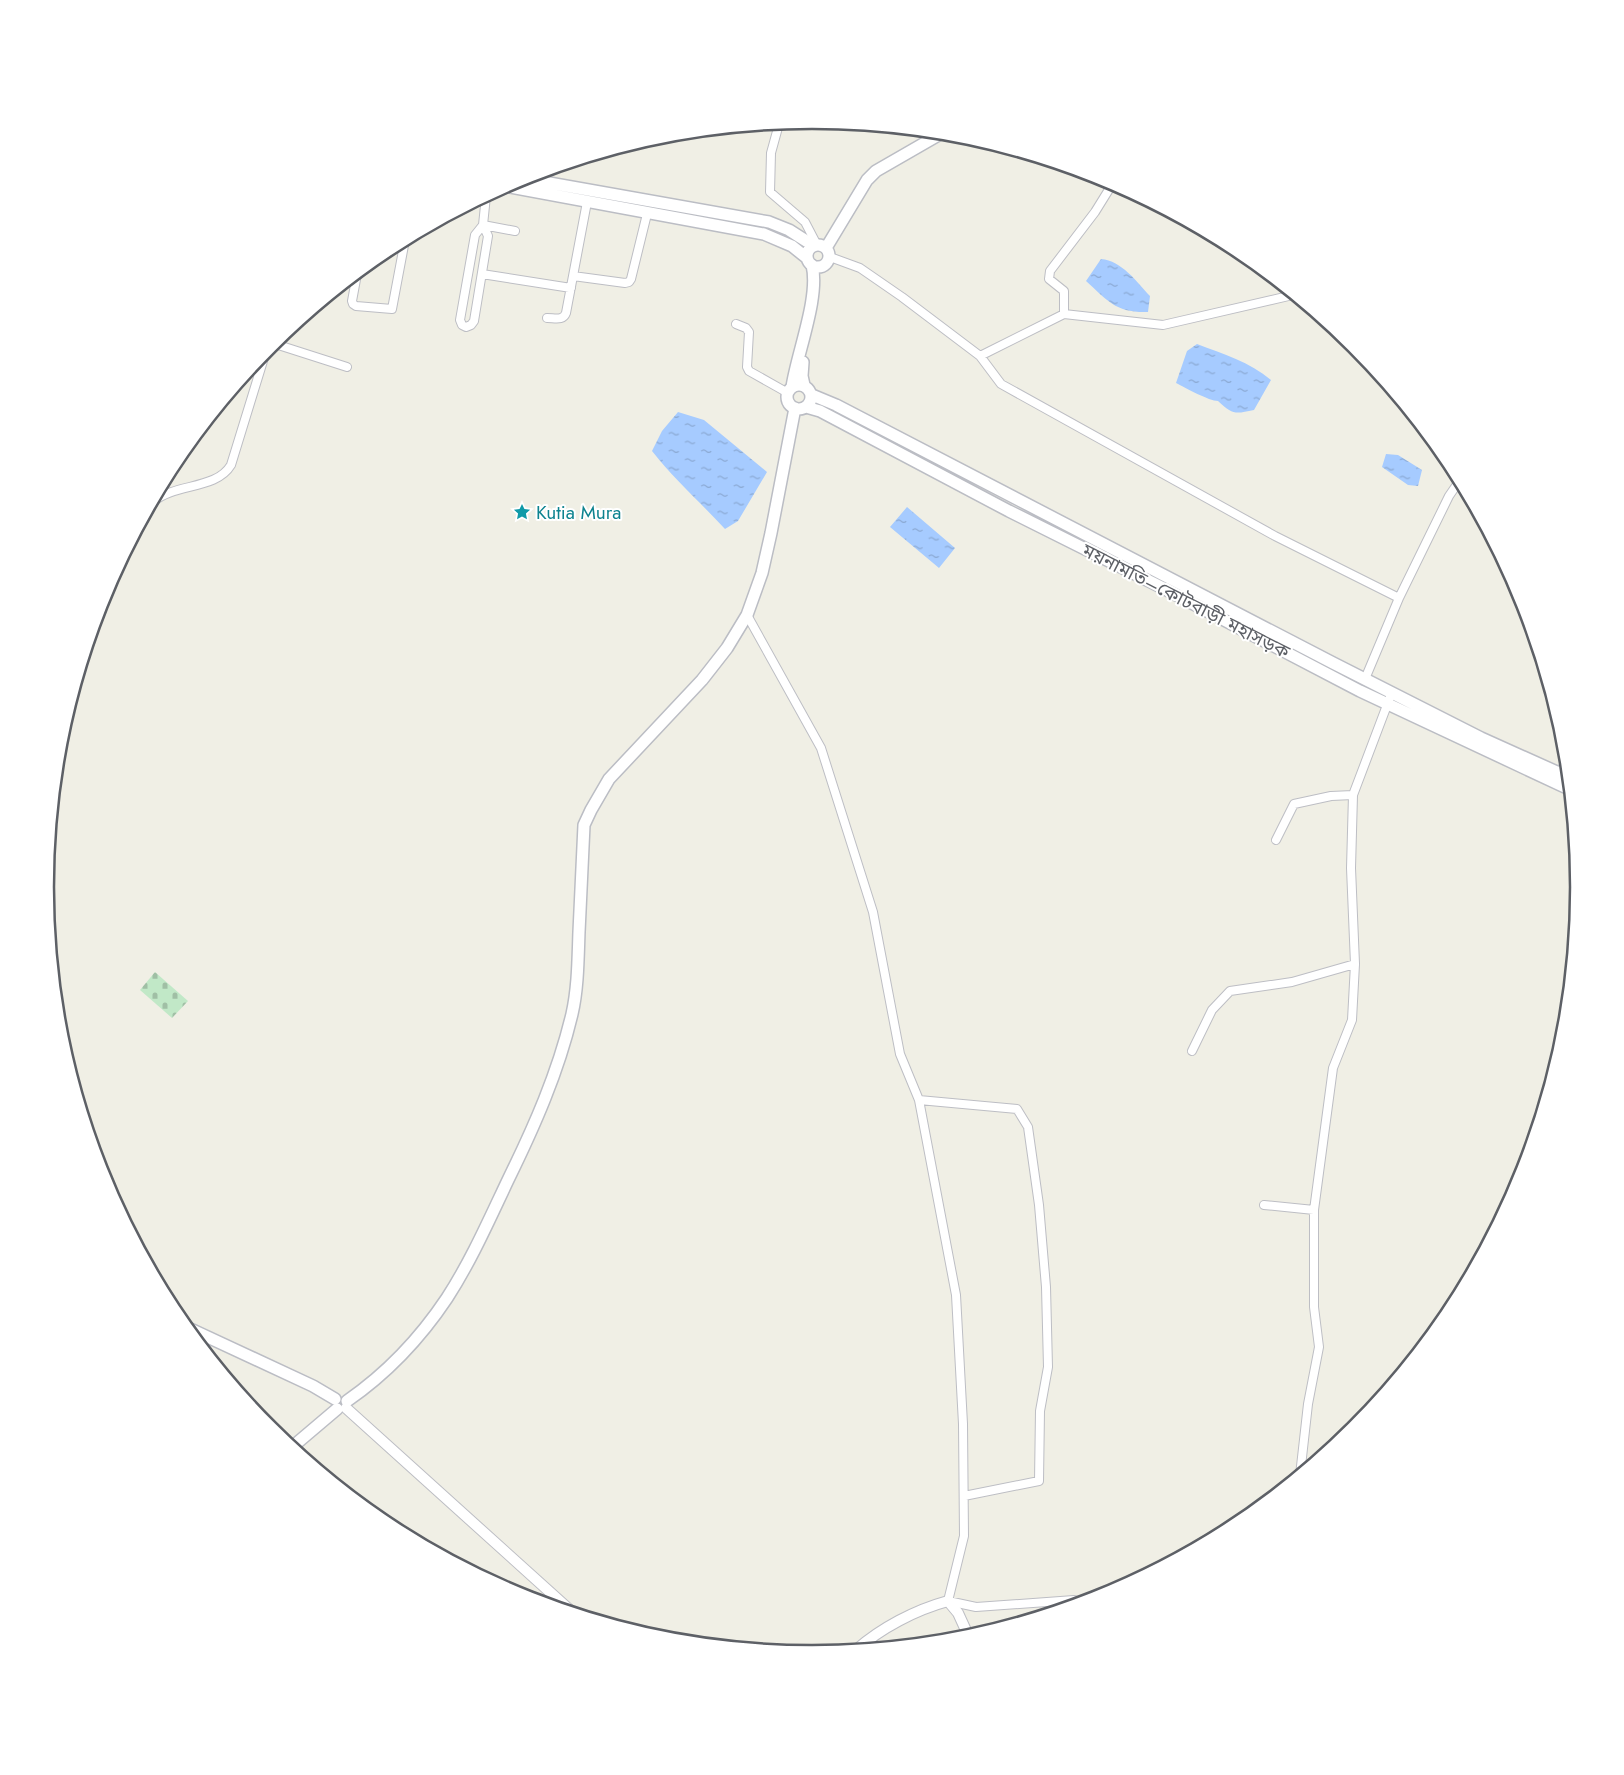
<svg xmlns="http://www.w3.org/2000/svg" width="1624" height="1775" font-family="Jost,'Noto Sans Bengali',sans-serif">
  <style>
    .cemetery { fill: url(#cemetery-stones) }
    .water { fill: url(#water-ripples) }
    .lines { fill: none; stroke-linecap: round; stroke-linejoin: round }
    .minor-casing { stroke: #bdbec4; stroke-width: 10 }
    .tertiary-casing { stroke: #bdbec4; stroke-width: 12 }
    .secondary-casing { stroke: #bbbdc4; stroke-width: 14 }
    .minor { stroke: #fff; stroke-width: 8 }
    .tertiary { stroke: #fff; stroke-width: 10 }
    .secondary { stroke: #fff; stroke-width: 11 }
    .labels { text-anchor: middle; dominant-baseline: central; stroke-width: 4; stroke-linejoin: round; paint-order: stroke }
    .culture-label { font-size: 19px; fill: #0d838f; stroke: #fff; text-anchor: start }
    .street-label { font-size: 19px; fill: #5d6066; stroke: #fff }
    .rim { fill: none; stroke: #5d6066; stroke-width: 2.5 }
  </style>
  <defs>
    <pattern id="cemetery-stones" width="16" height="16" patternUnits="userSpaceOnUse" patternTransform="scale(1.25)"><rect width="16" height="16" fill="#c1e8c7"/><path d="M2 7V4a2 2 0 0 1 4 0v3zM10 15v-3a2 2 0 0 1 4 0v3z" fill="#a0bfa5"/></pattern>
    <pattern id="water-ripples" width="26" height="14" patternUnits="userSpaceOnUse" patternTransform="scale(1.25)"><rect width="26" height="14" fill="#a6cbff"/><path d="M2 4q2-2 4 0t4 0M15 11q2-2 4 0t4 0" fill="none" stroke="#8aa8d2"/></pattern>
  </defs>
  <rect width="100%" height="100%" fill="#f0efe5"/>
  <path class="cemetery" d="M155 972 188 1001 172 1018 140 990Z"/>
  <path class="water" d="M1101 259C1122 261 1136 281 1150 296L1148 312C1116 313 1108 301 1086 281Z
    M1197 344C1223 354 1250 362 1271 380L1254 410C1235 414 1233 415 1218 401 1209 401 1186 388 1176 383L1187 351Z
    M678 412 704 420 767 472 738 521 725 529C701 503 674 479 652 451L662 431Z
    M1386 454 1398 455 1422 470 1418 486 1408 485 1382 467Z
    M907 507 955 548 939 568 890 527Z"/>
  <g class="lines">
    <g class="minor-casing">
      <path id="minor" d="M779 124 771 153 770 192 805 222 817 245
        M483 225 488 236 474 321 471 325 466 327 462 325 460 320 475 235 483 225 486 196
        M483 225 515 231
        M830 257 860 268 902 297 980 356 1064 314 1163 325 1293 295
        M357 274 352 301 353 304 356 306 392 309 405 240
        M482 274 571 288
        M573 276 625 283 629 282 631 279 647 214
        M1064 314V291L1049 279 1050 271 1095 212 1113 183
        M547 318C555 318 563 321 566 313L587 202
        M736 324 746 328 749 332 747 367 749 371 788 393
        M272 343 347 367
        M980 356 1001 384 1275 536 1399 598 1365 679
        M153 502C175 483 216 490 231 465L267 348
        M1399 598 1449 496 1460 480
        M747 615 821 748 873 912 900 1054 919 1100 956 1295 963 1424 964 1536 948 1601 976 1607 1074 1600 1082 1603
        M1560 774 1566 760
        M1276 840 1294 804 1331 796 1353 795
        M1192 1051 1212 1010 1230 991 1292 982 1355 964
        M919 1100 1017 1109 1028 1127 1039 1205 1046 1287 1048 1367 1040 1411 1039 1481 964 1496
        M1264 1205 1314 1210
        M1300 1475 1308 1404 1319 1347 1314 1307V1210L1333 1068 1352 1020 1355 964 1351 868 1353 795 1392 692"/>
    </g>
    <g class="tertiary-casing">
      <path id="tertiary" d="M346 1408 572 1612
        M856 1650C881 1628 915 1610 948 1601L958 1613 969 1637"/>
    </g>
    <g class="secondary-casing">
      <path id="secondary" d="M521 178 769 222 789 230 814 246
        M505 186 764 234 792 246 807 258
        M807 256a11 11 0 1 1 22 0a11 11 0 1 1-22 0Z
        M826 248 867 180 876 171 942 133
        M803 362 802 376 804 385
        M787 397a12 12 0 1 1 24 0a12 12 0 1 1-24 0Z
        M792 387C797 353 820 297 812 265
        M812 395 836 405 1333 663 1481 738 1568 777
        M806 407 820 411 1009 511 1163 588 1360 691 1569 789
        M184 1326 313 1386 335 1399
        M347 1401C386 1374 421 1337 447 1298 471 1261 489 1220 508 1180 534 1127 558 1073 572 1014 578 988 578 959 579 932 581 896 582 861 584 825L591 810 609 779 702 680 727 648 747 615 762 573 771 533 795 408
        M291 1448 337 1409"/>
    </g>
    <use href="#minor" class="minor"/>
    <use href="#tertiary" class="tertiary"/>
    <use href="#secondary" class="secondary"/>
  </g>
  <defs>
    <g id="sight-bare" transform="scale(1.35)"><path d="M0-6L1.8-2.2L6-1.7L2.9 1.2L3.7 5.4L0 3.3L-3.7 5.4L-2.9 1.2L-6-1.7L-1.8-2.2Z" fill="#0f9aa8" stroke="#fff" stroke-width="2.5" paint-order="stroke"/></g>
  </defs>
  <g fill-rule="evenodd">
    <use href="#sight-bare" x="522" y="512"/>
  </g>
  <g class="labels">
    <g class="culture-label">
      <text x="536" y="512">Kutia Mura</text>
    </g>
    <g class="street-label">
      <text transform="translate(1186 601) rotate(27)">ময়নামতি–কোটবাড়ী মহাসড়ক</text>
    </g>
  </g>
  <path d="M0 0H1624V1775H0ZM54 887a758 758 0 1 1 1516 0a758 758 0 1 1-1516 0Z" fill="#fff" fill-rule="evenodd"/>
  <path class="rim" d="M54 887a758 758 0 1 1 1516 0a758 758 0 1 1-1516 0Z"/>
</svg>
